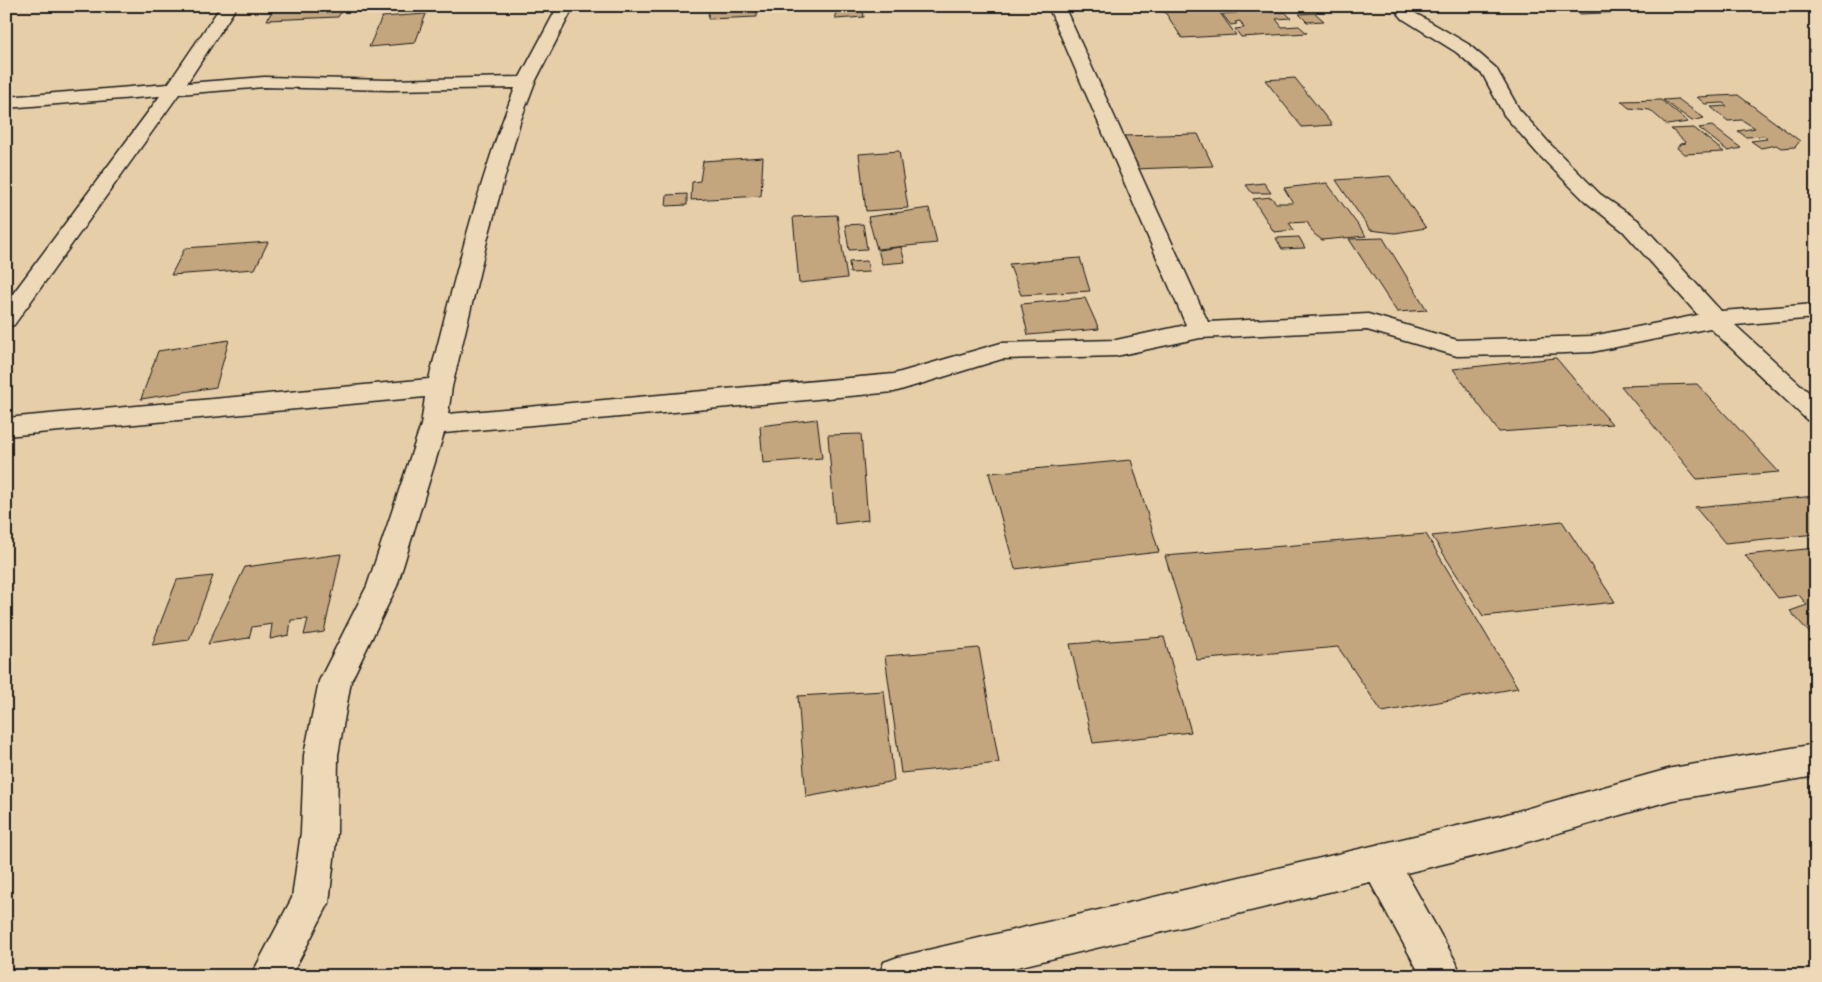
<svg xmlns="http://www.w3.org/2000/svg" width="1822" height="982" font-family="'Patrick Hand',sans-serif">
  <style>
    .building { fill: #c3a57e; stroke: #1c1c1c }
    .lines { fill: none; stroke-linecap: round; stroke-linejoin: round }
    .street-casing { stroke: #1c1c1c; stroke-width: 3 }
    .street { fill: #edd9b7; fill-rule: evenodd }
  </style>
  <rect width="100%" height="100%" fill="#e6cea9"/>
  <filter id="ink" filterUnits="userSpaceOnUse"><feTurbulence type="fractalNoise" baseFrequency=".02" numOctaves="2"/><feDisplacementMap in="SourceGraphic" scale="10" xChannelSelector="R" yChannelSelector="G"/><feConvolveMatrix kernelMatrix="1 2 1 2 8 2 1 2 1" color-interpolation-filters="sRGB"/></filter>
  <g filter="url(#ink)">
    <path class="building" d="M275 6H344L338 17 267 20Z
      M709 6H757V17L708 19Z
      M835 6H862L864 17 836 19Z
      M1161 6H1215L1236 35 1182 38Z
      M1216 6H1267L1271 12H1285L1291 18 1276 19 1282 27 1299 26 1307 33 1241 37 1235 29 1244 28 1240 21 1235 22 1237 24 1231 25 1222 14 1237 13 1232 7H1226L1229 9 1219 10Z
      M1569 6H1622L1629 12 1579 14Z
      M1315 13 1324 21 1307 22 1299 14Z
      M426 14 415 43 369 47 382 17Z
      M1295 78 1332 125 1302 127 1265 80Z
      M1738 95 1800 141 1795 147 1781 148 1776 145 1761 148 1751 141 1767 139 1764 136 1746 137 1738 131 1755 128 1742 120 1728 121 1711 107 1727 106 1723 103 1705 104 1697 97Z
      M1678 99 1704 118 1692 121 1663 100Z
      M1661 100 1688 122 1667 125 1650 110 1629 108 1621 101Z
      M1712 126 1741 148 1728 151 1699 128Z
      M1694 128 1724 152 1684 154 1677 148 1680 144 1686 143 1671 129Z
      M1198 134 1213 166 1135 169 1123 136Z
      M899 151 908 208 866 211 859 154Z
      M763 157 761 196 691 200 692 182 700 181 703 161Z
      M1390 176 1426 228 1395 233 1370 230 1336 180Z
      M1264 183 1271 193H1252L1246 185Z
      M1327 183 1366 236 1322 240 1314 234 1307 222 1289 223 1294 230 1274 232 1253 199 1271 197 1276 203H1293L1284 188Z
      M687 194V205L666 206 667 195Z
      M929 208 937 243 877 249 868 217Z
      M837 215 847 278 799 283 793 217Z
      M863 224 867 249 849 250 845 225Z
      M1299 237 1305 248 1282 249 1276 238Z
      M1383 238 1427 310 1397 312 1349 239Z
      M268 242 255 269 171 275 185 248Z
      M901 247 905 262 882 264 878 250Z
      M1080 258 1090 291 1021 295 1009 264Z
      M867 261 869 272 850 273 849 262Z
      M1085 298 1099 329 1028 335 1021 304Z
      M229 340 216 387 141 399 158 351Z
      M1556 358 1612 424 1499 432 1453 369Z
      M1697 384 1779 472 1697 479 1621 386Z
      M817 419 822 458 763 463 760 426Z
      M861 434 868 520 835 524 828 435Z
      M1131 460 1159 552 1015 569 989 473Z
      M1816 496V534L1725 543 1695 507Z
      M1562 521 1615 602 1483 616 1432 536Z
      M1426 534 1518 688 1382 712 1338 647 1197 660 1165 556Z
      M1816 548V640L1790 611 1807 605 1799 595 1778 598 1745 555Z
      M341 554 324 632 304 635 308 619 291 620 289 635 270 639 272 624 252 627 249 638 208 644 245 567Z
      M213 576 189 640 152 645 177 580Z
      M1164 637 1191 732 1093 743 1070 644Z
      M979 648 999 763 901 773 885 656Z
      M884 691 894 781 806 797 798 696Z"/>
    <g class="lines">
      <g class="street-casing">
        <path id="street" d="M221 6H237L187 83 264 77 389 80 520 77 558 6H574L535 82 520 122 488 237 452 387 448 414 894 374 1001 343 1116 340 1186 325 1048 6H1064L1208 322 1368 314 1457 340 1592 336 1698 315 1623 231 1586 202 1537 153 1504 115 1483 75 1456 52 1403 19 1392 6H1409L1415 13 1468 44 1496 68 1519 109 1551 145 1600 194 1639 221 1721 311 1816 304V318L1735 325 1816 399V423L1807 420 1710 328 1592 352 1509 355 1457 356 1367 330 1200 338 1116 356 1002 359 894 392 444 433 397 586 351 681 338 755 337 832 329 903 291 976H251L292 898 301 832 304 755 319 681 367 586 421 425 425 397 6 436V418L429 379C454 281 478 182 515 88L389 90 264 87 179 94 14 325 6 327V303L160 96 6 108V97L168 84Z
          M1804 6H1816V13L1806 9Z
          M1816 744V776L1672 800 1500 850 1406 873 1456 962 1461 976H1421L1370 882 980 976H879L884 962 898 957 1500 816 1672 768Z"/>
      </g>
      <use href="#street" class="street"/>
    </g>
  </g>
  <rect width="1822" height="982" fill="none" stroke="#edd9b7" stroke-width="25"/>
  <rect x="12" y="12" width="1797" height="957" fill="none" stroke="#1c1c1c" stroke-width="2" filter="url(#ink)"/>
</svg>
